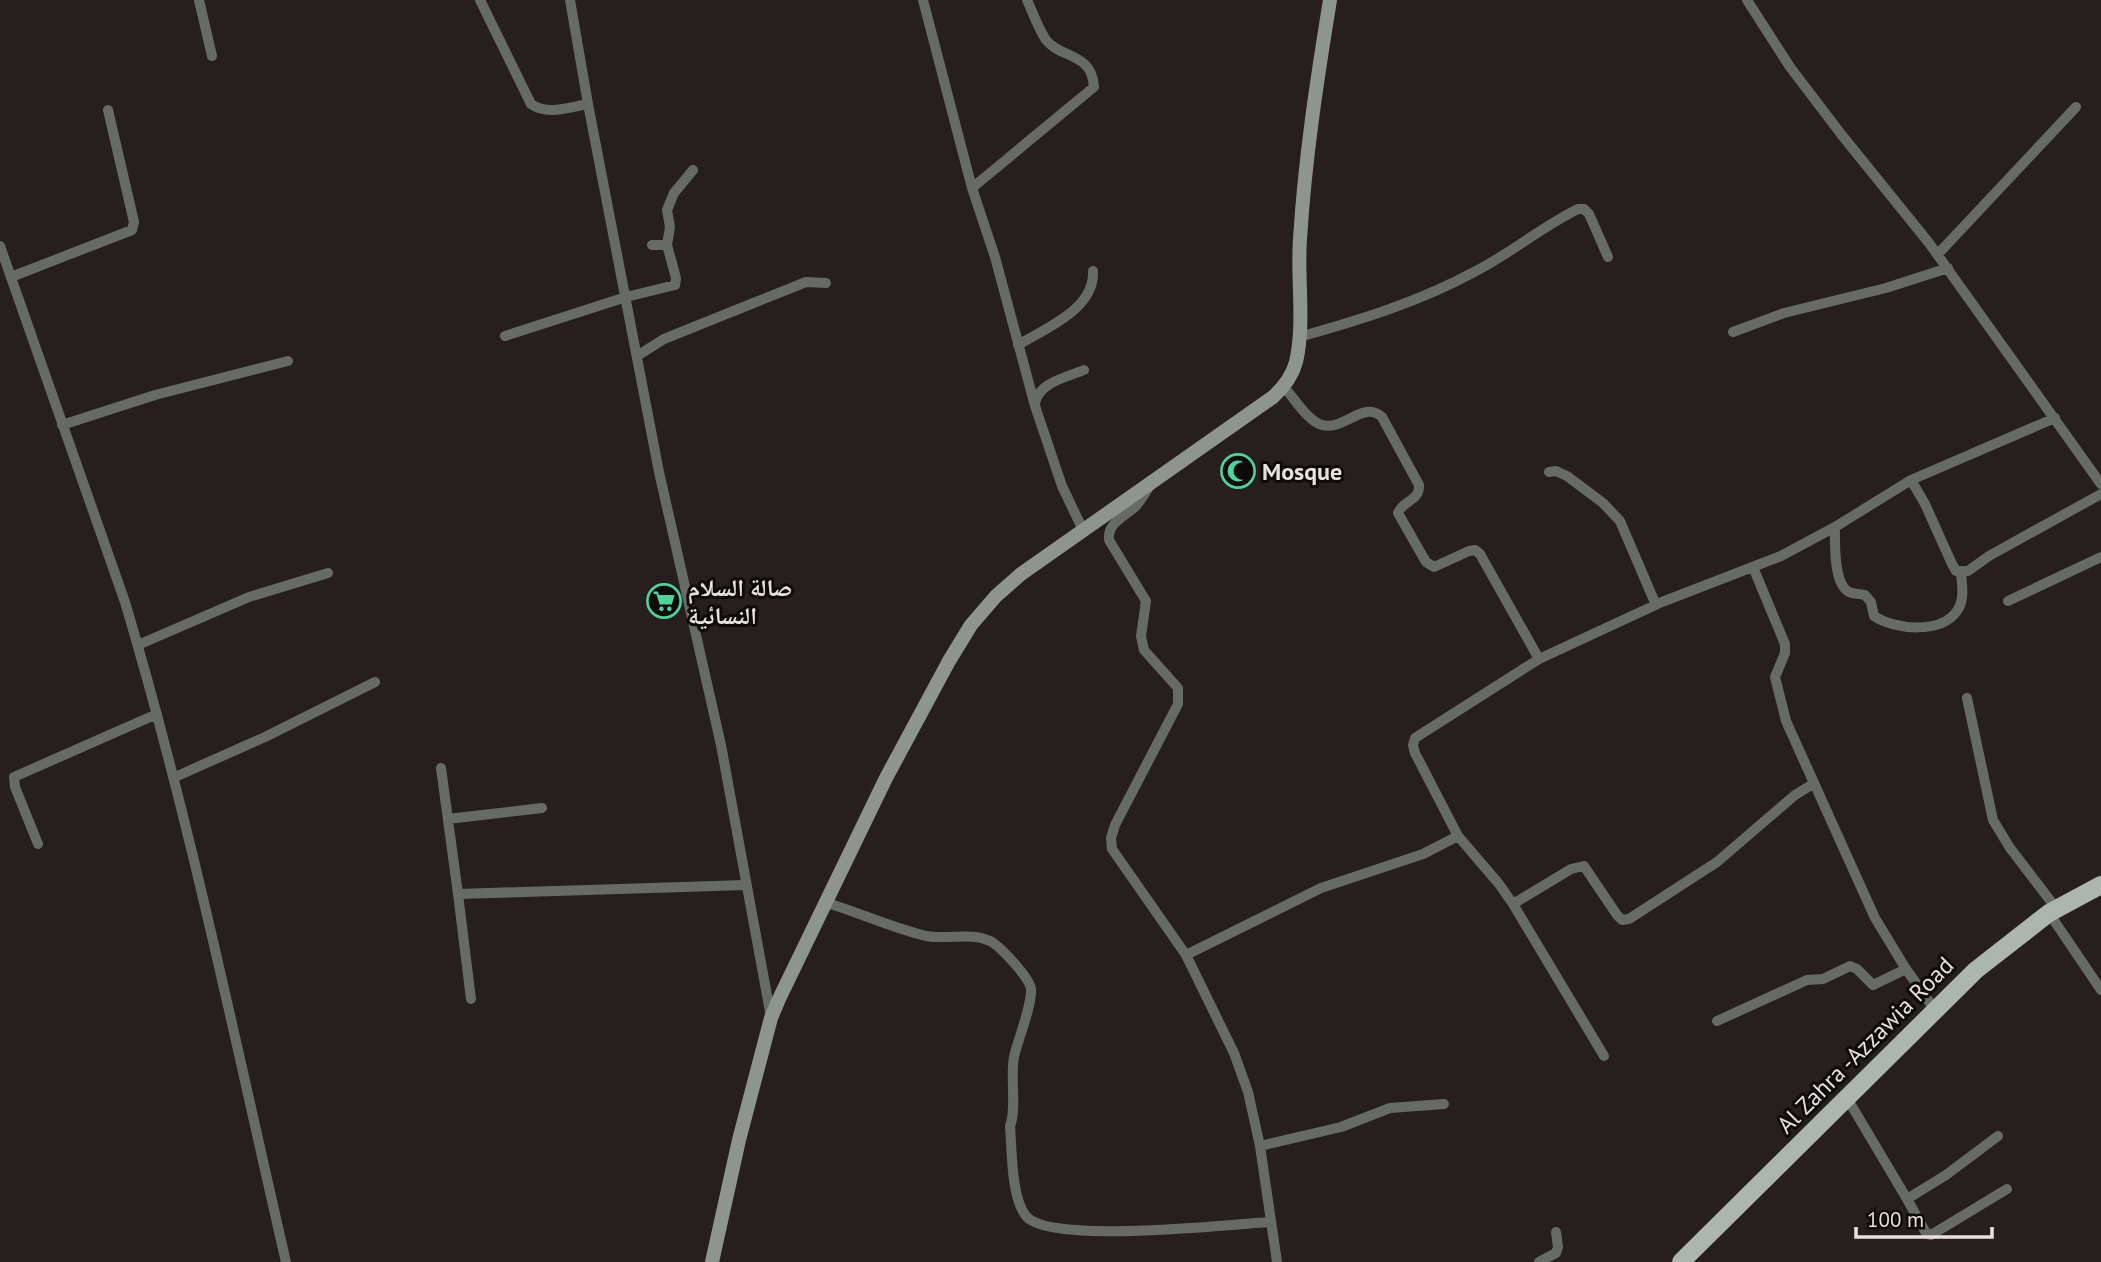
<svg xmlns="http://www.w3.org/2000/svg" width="2101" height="1262" font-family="'PT Sans','Noto Naskh Arabic',sans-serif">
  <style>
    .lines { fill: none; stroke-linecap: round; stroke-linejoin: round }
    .minor { stroke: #676b68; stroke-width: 10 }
    .secondary { stroke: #8e9591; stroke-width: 14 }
    .primary { stroke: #adb5b1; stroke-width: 18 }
    .labels { text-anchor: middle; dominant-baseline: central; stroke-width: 6; stroke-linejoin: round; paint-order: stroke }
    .poi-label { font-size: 24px; font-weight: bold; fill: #e7e1df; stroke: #0e0a09; text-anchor: start }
    .street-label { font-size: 24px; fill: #e7e1df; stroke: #0e0a09 }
  </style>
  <rect width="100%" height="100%" fill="#271f1d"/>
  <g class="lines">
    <path class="minor" d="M199 0 212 56
      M480 0 531 104C547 116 570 107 588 104
      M570 0 588 104 659 472 721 745 771 1017
      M923 0 972 188 995 257 1035 406 1062 486 1083 530
      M1747 0 1790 67 1841 134 1929 243 2101 484
      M972 188 1094 87C1092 52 1061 59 1046 40 1038 28 1033 13 1027 0
      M667 245 670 227 667 210 674 193 693 170
      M0 246 125 602C190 820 235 1041 286 1262
      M1938 254 2076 107
      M11 277 132 230 134 222 108 110
      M1733 332 1784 313 1886 288 1948 268
      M505 336 626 297 675 285 676 278 667 245H652
      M1299 337C1360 320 1419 302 1476 271 1511 253 1543 226 1578 209H1584L1589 214 1608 257
      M1018 345C1046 328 1095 309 1093 271
      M637 356 664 339 756 302 806 282 826 283
      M1284 387C1294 398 1305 417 1319 424 1342 434 1363 399 1382 417L1419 485C1420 501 1403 500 1398 513L1426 562 1434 567 1469 551 1475 550 1480 554 1539 659
      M1035 404C1037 383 1067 377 1084 370
      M62 425 155 395 288 361
      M1549 472 1556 471 1567 476 1603 503 1620 521 1656 605
      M1911 480 1925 504 1952 564 1956 571H1968L1989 556 2101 494
      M1149 487C1145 494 1141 500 1136 506 1125 516 1107 523 1109 540L1146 601 1141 636 1144 650 1178 688V704L1115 825 1111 838 1112 849 1186 955 1234 1053 1248 1092 1260 1146 1277 1262
      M1835 527C1835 542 1833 584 1849 592 1853 594 1861 594 1865 595L1871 602 1874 616C1895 630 1941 634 1957 611 1965 600 1962 584 1961 572
      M1753 567 1785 644V653L1775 677 1786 721 1875 918 1906 969 1935 1010
      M2008 601 2101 557
      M138 645 249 597 328 573
      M1967 698 1993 820 2010 848 2056 908
      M441 768 458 894
      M175 777 265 737 375 682
      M448 819 542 808
      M38 844 15 787 14 777 157 714
      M824 902C858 912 892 928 926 936 947 940 971 932 990 941 1000 946 1030 978 1031 989 1032 1006 1018 1039 1014 1057 1010 1078 1017 1109 1010 1126 1012 1150 1011 1197 1026 1216 1050 1245 1229 1224 1271 1222
      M1513 904 1571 869 1584 866 1617 915 1622 920 1629 919 1717 862 1795 795 1813 784
      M2049 913 2101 990
      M1186 955 1321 888 1423 854 1458 836
      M471 999 458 894 746 885
      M1717 1021 1807 980 1823 979 1850 966 1857 969 1873 985 1906 969
      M1604 1056 1513 904 1499 884 1458 836 1415 753 1413 745 1415 738 1539 659 1662 602 1781 556 1835 527 1911 480 2055 418
      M1847 1098 1907 1199 1946 1175 1998 1136
      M1260 1146 1341 1127 1390 1108 1444 1104
      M1907 1199 1926 1233 1931 1235 2007 1189
      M1539 1262 1556 1253 1558 1247 1556 1232"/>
    <path class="secondary" d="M712 1262 739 1140 771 1018 779 999 886 778 949 661 971 625 996 596 1021 574 1273 397C1284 387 1292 377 1296 362 1305 324 1297 278 1300 239 1305 158 1317 80 1330 0"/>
    <path class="primary" d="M1681 1262 1976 970 2049 913 2101 885"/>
  </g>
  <defs>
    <g id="mosque-ring" transform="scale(1.75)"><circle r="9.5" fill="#0e0a09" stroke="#4bd49b" stroke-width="1.5"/><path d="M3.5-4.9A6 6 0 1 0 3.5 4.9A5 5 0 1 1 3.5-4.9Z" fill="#4bd49b"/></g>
    <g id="supermarket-ring" transform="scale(1.75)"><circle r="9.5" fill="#0e0a09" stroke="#4bd49b" stroke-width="1.5"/><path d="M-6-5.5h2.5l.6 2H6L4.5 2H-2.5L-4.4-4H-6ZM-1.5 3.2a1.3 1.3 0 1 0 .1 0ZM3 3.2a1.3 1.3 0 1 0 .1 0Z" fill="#4bd49b"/></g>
  </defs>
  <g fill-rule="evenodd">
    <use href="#mosque-ring" x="1238" y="471"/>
    <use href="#supermarket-ring" x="664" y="601"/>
  </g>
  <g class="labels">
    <g class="poi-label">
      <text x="1262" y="471">Mosque</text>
      <text x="688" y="587">صالة السلام<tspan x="688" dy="28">النسائية</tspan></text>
    </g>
    <g class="street-label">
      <text transform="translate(1865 1045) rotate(-45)">Al Zahra -Azzawia Road</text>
    </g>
  </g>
  <path d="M1856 1227v10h136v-10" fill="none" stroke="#e7e1df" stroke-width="3.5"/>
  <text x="1867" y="1227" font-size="21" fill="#e7e1df" stroke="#0e0a09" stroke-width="5" paint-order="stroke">100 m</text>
</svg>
